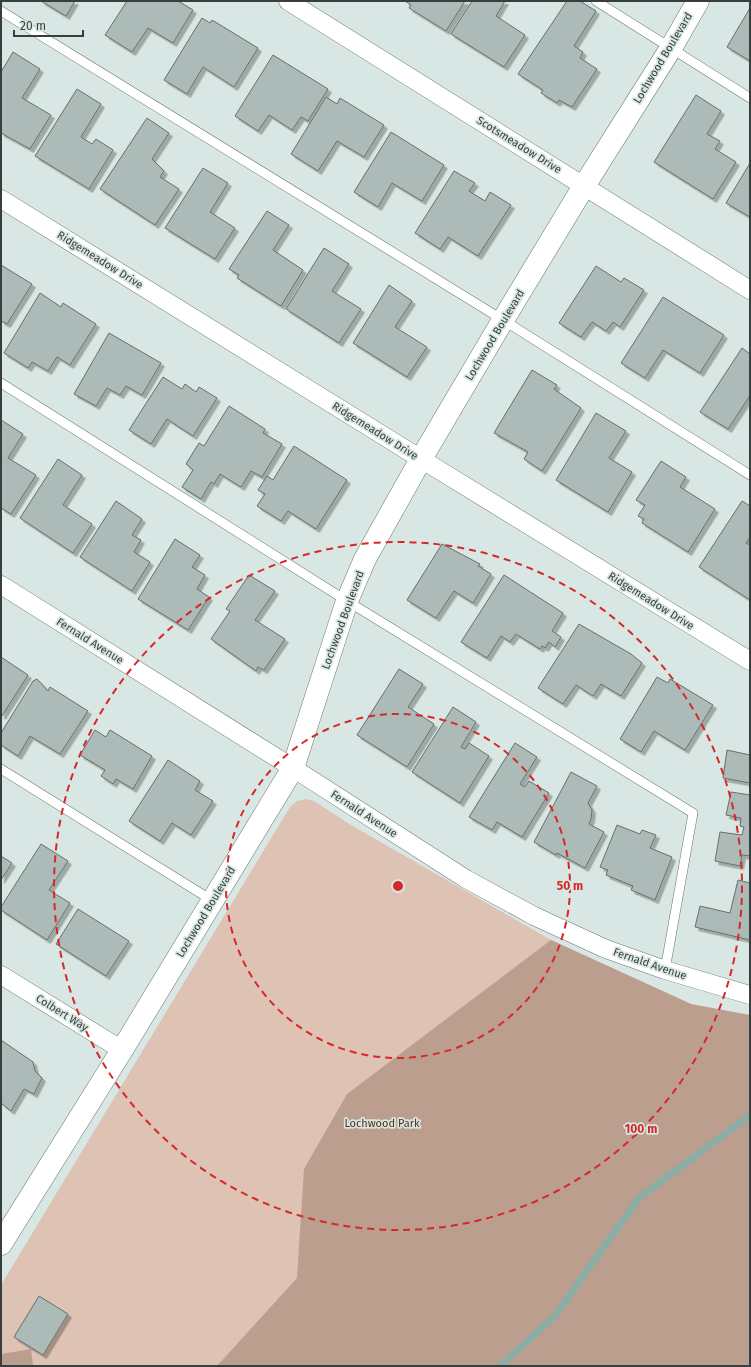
<svg xmlns="http://www.w3.org/2000/svg" width="751" height="1367" font-family="'Fira Sans',sans-serif">
  <style>
    .green { fill: #dec2b3 }
    .forest { fill: #bb9e8e }
    .lines { fill: none; stroke-linecap: round; stroke-linejoin: round }
    .stream { stroke: #8aaea6; stroke-width: 7 }
    .building { fill: #adbbb8; stroke: #63706d; filter: url(#shadow) }
    .service-casing { stroke: #6a7774; stroke-width: 10 }
    .minor-casing { stroke: #6a7774; stroke-width: 19 }
    .tertiary-casing { stroke: #6a7774; stroke-width: 23 }
    .service { stroke: #fff; stroke-width: 9 }
    .minor { stroke: #fff; stroke-width: 18 }
    .tertiary { stroke: #fff; stroke-width: 22 }
    .ring { fill: none; stroke: #d62828; stroke-width: 2; stroke-dasharray: 7 5 }
    .labels { text-anchor: middle; dominant-baseline: central; stroke-width: 3.5; stroke-linejoin: round; paint-order: stroke }
    .street-label { font-size: 11px; fill: #383e3d; stroke: #d8e7e3 }
    .park-label { font-size: 11px; fill: #562d13; stroke: #d8e7e3 }
    .centre { fill: #d62828; stroke: #d8e7e3; stroke-width: 2 }
    .ring-label { font-size: 12px; text-anchor: middle; font-weight: bold; fill: #d62828; stroke: #d8e7e3; stroke-width: 3.5; stroke-linejoin: round; paint-order: stroke }
  </style>
  <defs>
    <filter id="shadow"><feDropShadow dx="3.5" dy="3.5" stdDeviation="0" flood-color="#0004"/></filter>
  </defs>
  <rect width="100%" height="100%" fill="#d8e7e3"/>
  <path class="green" d="M306 799 314 801 351 825 551 940 691 1004 713 1366H1V1285L290 807 297 801Z"/>
  <path class="forest" d="M551 940 691 1004 750 1015V1366H217L297 1278 304 1169 347 1094Z
    M31 1349 33 1366H1V1354Z"/>
  <g class="lines">
    <path class="stream" d="M500 1366 554 1317 639 1198 750 1115"/>
  </g>
  <path class="building" d="M41 1H75L66 16Z
    M127 1H178L193 10 173 43 148 28 132 52 105 35Z
    M405 1H465L446 31 409 8 411 5Z
    M472 1H505L496 16 525 35 504 67 451 34Z
    M567 1H580L596 11 574 46 583 52 580 58 597 69 572 107 559 100 557 103 541 93 543 90 518 74Z
    M750 8V61L727 47Z
    M202 18 210 23 212 20 258 48 234 87 203 67 187 94 164 80Z
    M13 52 40 69 22 98 51 115 30 149 1 133V72Z
    M273 55 328 89 308 121 301 117 292 130 269 115 258 131 235 116Z
    M77 89 101 104 81 137 92 144 96 139 113 150 89 189 35 156Z
    M696 95 721 111 707 134 720 141 715 149 736 162 713 199 654 162Z
    M326 97 337 104 340 98 384 125 364 157 337 141 318 171 291 154Z
    M147 118 169 133 152 159 164 171 160 177 179 189 155 225 100 189Z
    M391 132 444 165 422 201 392 183 378 207 354 192Z
    M750 163V217L726 203Z
    M203 168 228 183 210 212 235 228 215 259 165 228Z
    M454 171 475 183 469 191 485 201 490 192 511 205 478 256 448 237 440 249 415 233Z
    M267 211 289 225 273 250 303 270 281 306 237 278 239 275 229 269Z
    M324 248 349 264 332 291 361 309 339 343 286 309Z
    M1 265 32 284 7 324 1 321Z
    M596 266 621 282 624 278 644 290 620 327 613 322 606 331 592 322 581 337 559 323Z
    M389 285 412 301 395 327 427 347 407 377 353 343Z
    M40 293 61 307 63 303 96 324 70 365 57 357 48 371 32 362 28 368 4 353Z
    M663 297 724 335 700 373 663 350 645 378 621 363Z
    M109 333 161 363 142 395 126 386 120 395 107 388 96 406 74 394Z
    M742 348 750 354V397H749L728 429 700 412Z
    M532 370 557 385 554 389 581 408 542 471 524 459 528 452 494 433Z
    M163 377 182 389 185 384 196 392 199 387 217 398 193 436 167 419 151 444 129 430Z
    M229 406 265 429 263 433 282 444 262 477 251 471 241 487 220 474 214 484 211 482 201 499 182 487 193 470 186 464 199 443 204 446Z
    M596 413 626 431 609 458 632 472 608 512 556 480Z
    M1 420 23 434 8 458 36 475 11 514 1 508Z
    M294 446 347 480 316 529 288 511 281 521 257 506 265 494 258 490 267 476 273 480Z
    M58 459 82 475 63 505 92 524 73 553 20 518Z
    M661 461 686 477 680 487 715 509 688 552 642 523 644 519 638 516 645 505 636 500Z
    M116 501 142 519 132 535 141 540 134 552 150 562 132 591 80 557Z
    M742 501 750 506V537L746 543 750 545V600L699 567Z
    M175 539 200 555 192 567 205 575 197 589 209 597 188 630 138 599Z
    M442 544 480 564 478 566 491 574 473 603 454 591 436 618 407 600Z
    M249 575 275 591 255 620 285 639 264 670 258 667 256 671 211 639 230 611 226 609Z
    M504 575 563 613 552 631 561 637 555 647 549 642 545 648 542 646 540 649 516 634 510 642 501 636 487 658 461 642Z
    M579 624 631 654 642 663 621 696 601 684 593 696 576 685 563 704 538 688Z
    M1 657 28 675 2 716 1 715Z
    M399 669 423 684 408 707 434 724 407 767 357 735Z
    M657 677 668 683 670 679 713 705 685 750 654 731 641 752 620 739Z
    M37 679 48 691 50 687 88 711 60 754 30 736 18 756 1 745V733L33 681Z
    M453 707 476 722 461 747 465 749 469 743 489 756 460 803 412 772Z
    M95 730 106 737 110 730 152 756 133 789 116 779 113 784 101 776 105 770 80 755Z
    M515 743 537 757 520 784 525 787 529 781 549 793 522 837 497 822 492 830 469 817Z
    M727 750 750 755V783L723 778Z
    M168 760 200 781 195 790 213 801 191 835 172 823 160 841 129 821Z
    M571 772 597 786 588 803 592 810 591 819 589 824 604 832 585 868 557 853 556 855 534 842Z
    M731 792 750 795V856L742 855 740 866 715 861 720 832 742 835 744 827 740 826 741 818 726 815Z
    M617 825 640 834 642 830 656 835 650 848 672 857 655 900 631 890 633 886 606 875 608 870 600 867Z
    M41 844 68 861 49 890 70 903 47 940 1 910V907Z
    M1 856 12 863 1 880Z
    M738 880 750 883V940L695 927 700 906 730 913Z
    M78 909 129 941 106 976 56 944Z
    M1 1040 33 1062 35 1071 42 1078 34 1094 24 1089 11 1111 2 1104 1 1101Z
    M39 1296 68 1314 43 1355 14 1337Z"/>
  <g class="lines">
    <g class="service-casing">
      <path id="service" d="M596 1 750 98
        M1 11 503 320 750 475
        M1 383 347 601 693 813 665 970
        M1 769 213 901"/>
    </g>
    <g class="minor-casing">
      <path id="minor" d="M288 1 750 290
        M1 199 421 459 750 661
        M1 585 293 768 466 879 534 916 606 949 665 970 750 995
        M1 975 122 1050"/>
    </g>
    <g class="tertiary-casing">
      <path id="tertiary" d="M1 1244 122 1050 293 768 347 601 365 559 421 459 503 320 584 186 671 48 698 1"/>
    </g>
    <use href="#service" class="service"/>
    <use href="#minor" class="minor"/>
    <use href="#tertiary" class="tertiary"/>
  </g>
  <g class="ring">
    <circle cx="398" cy="886" r="172"/>
    <circle cx="398" cy="886" r="344"/>
  </g>
  <g class="labels">
    <g class="street-label">
      <text transform="translate(663 58) rotate(-59)">Lochwood Boulevard</text>
      <text transform="translate(519 145) rotate(32)">Scotsmeadow Drive</text>
      <text transform="translate(100 260) rotate(32)">Ridgemeadow Drive</text>
      <text transform="translate(495 335) rotate(-59)">Lochwood Boulevard</text>
      <text transform="translate(375 431) rotate(32)">Ridgemeadow Drive</text>
      <text transform="translate(651 601) rotate(32)">Ridgemeadow Drive</text>
      <text transform="translate(343 620) rotate(-70)">Lochwood Boulevard</text>
      <text transform="translate(90 641) rotate(32)">Fernald Avenue</text>
      <text transform="translate(364 814) rotate(33)">Fernald Avenue</text>
      <text transform="translate(206 912) rotate(-59)">Lochwood Boulevard</text>
      <text transform="translate(650 964) rotate(19)">Fernald Avenue</text>
      <text transform="translate(62 1013) rotate(32)">Colbert Way</text>
    </g>
    <g class="park-label">
      <text x="382" y="1123">Lochwood Park</text>
    </g>
  </g>
  <circle cx="398" cy="886" r="6" class="centre"/>
  <g class="ring-label">
    <text x="570" y="890">50 m</text>
    <text x="641" y="1133">100 m</text>
  </g>
  <rect width="751" height="1367" fill="none" stroke="#383e3d" stroke-width="4"/>
  <path d="M14 30v6h69v-6" fill="none" stroke="#383e3d" stroke-width="2"/>
  <text x="20" y="30" font-size="12" fill="#383e3d" stroke="#d8e7e3" stroke-width="3" paint-order="stroke">20 m</text>
</svg>
